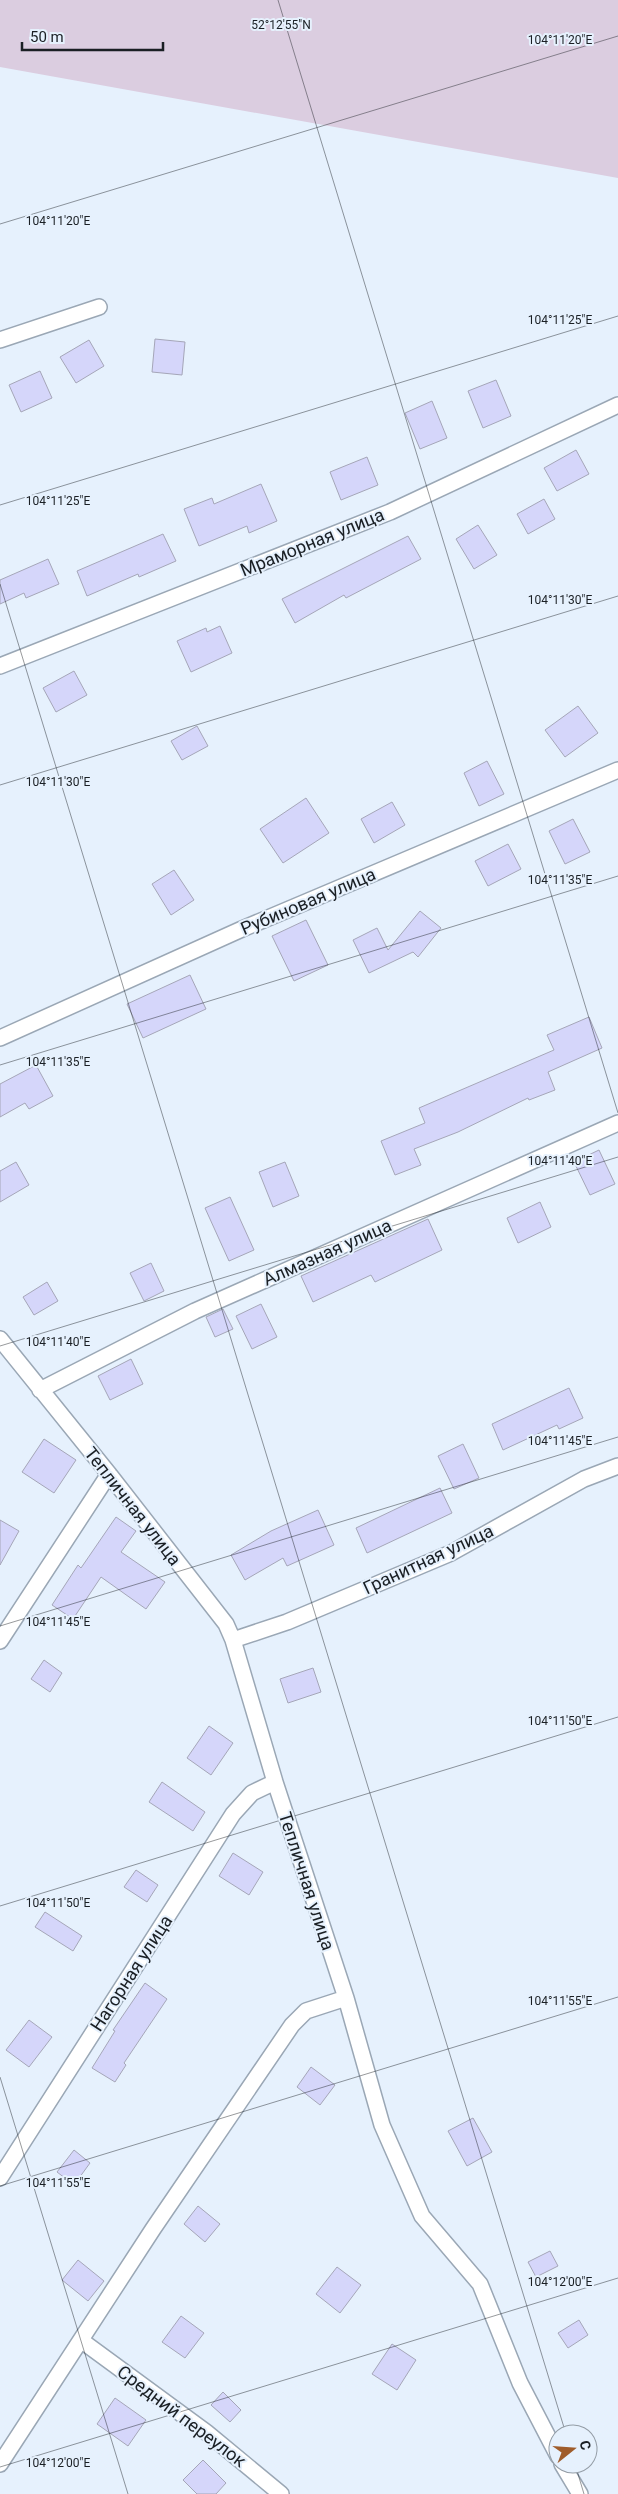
<svg xmlns="http://www.w3.org/2000/svg" width="618" height="2494" font-family="Roboto,sans-serif">
  <style>
    .green { fill: #dbcde0 }
    .building { fill: #d5d6fa; stroke: #a5a6b8 }
    .lines { fill: none; stroke-linecap: round; stroke-linejoin: round }
    .minor-casing { stroke: #9aa7b5; stroke-width: 18 }
    .minor { stroke: #fff; stroke-width: 15 }
    .ticks { fill: none; stroke: #1a1f24; stroke-width: 1; stroke-opacity: 0.45 }
    .labels { text-anchor: middle; dominant-baseline: central; stroke-width: 4; stroke-linejoin: round; paint-order: stroke }
    .street-label { font-size: 18px; fill: #1a1f24; stroke: #e6f1fd }
    .ticks-label { font-size: 12px; text-anchor: middle; fill: #1a1f24; stroke: #e6f1fd; stroke-width: 4; stroke-linejoin: round; paint-order: stroke }
  </style>
  <rect width="100%" height="100%" fill="#e6f1fd"/>
  <path class="green" d="M0 0H618V178L0 67Z"/>
  <path class="building" d="M155 339 185 342 182 375 152 372Z
    M89 340 104 366 76 383 60 357Z
    M40 371 52 398 21 412 9 385Z
    M496 380 511 416 483 428 468 391Z
    M432 401 447 438 420 449 405 413Z
    M576 450 589 474 557 491 544 468Z
    M367 457 378 485 341 500 330 472Z
    M261 484 277 521 249 533 247 526 199 546 184 509 212 498 214 504Z
    M544 499 555 519 528 534 517 514Z
    M478 525 497 555 474 569 456 539Z
    M163 534 176 561 139 577 138 574 87 596 77 571Z
    M408 536 421 559 346 598 344 595 295 623 282 599Z
    M48 559 59 584 26 598 24 593 0 604V580Z
    M220 626 232 653 191 672 177 641 206 628 207 632Z
    M74 671 87 695 56 712 43 688Z
    M578 706 598 733 565 757 545 730Z
    M197 726 208 746 182 760 171 741Z
    M487 761 504 794 479 806 464 773Z
    M306 798 329 833 283 863 260 829Z
    M392 802 405 825 374 843 361 819Z
    M573 819 590 852 565 864 549 831Z
    M508 844 521 869 488 886 475 861Z
    M174 870 194 900 171 915 152 884Z
    M420 911 441 928 418 957 413 952 369 973 353 940 377 928 388 950Z
    M306 920 328 965 294 981 272 936Z
    M190 975 206 1009 143 1038 127 1004Z
    M589 1017 602 1048 548 1072 555 1090 529 1100 528 1098 458 1132 414 1149 421 1165 395 1175 381 1141 425 1123 419 1108 554 1050 547 1035Z
    M36 1065 53 1096 29 1109 25 1103 0 1117V1084Z
    M599 1150 615 1184 590 1195 574 1162Z
    M16 1162 29 1185 0 1202V1171Z
    M285 1162 299 1196 273 1207 259 1172Z
    M230 1197 254 1250 229 1261 205 1208Z
    M540 1202 551 1227 518 1243 507 1218Z
    M428 1219 442 1250 375 1282 371 1275 313 1302 301 1276Z
    M151 1263 164 1291 144 1301 130 1273Z
    M47 1282 58 1301 34 1315 23 1297Z
    M261 1304 277 1337 252 1349 236 1316Z
    M223 1309 233 1329 215 1337 206 1317Z
    M131 1359 143 1384 110 1400 98 1376Z
    M569 1388 583 1418 559 1429 557 1425 503 1450 492 1424Z
    M44 1439 76 1460 54 1493 22 1472Z
    M463 1444 479 1478 454 1489 438 1456Z
    M440 1488 452 1513 367 1553 356 1528Z
    M318 1510 334 1545 287 1566 283 1558 245 1580 231 1555 271 1531Z
    M116 1517 136 1531 121 1552 165 1582 146 1609 101 1577 73 1619 52 1605 78 1565 81 1568Z
    M0 1520 19 1531 0 1565Z
    M44 1660 62 1673 50 1692 31 1679Z
    M313 1668 321 1692 288 1703 280 1679Z
    M209 1726 233 1743 211 1775 187 1758Z
    M162 1782 205 1812 193 1831 149 1802Z
    M233 1853 263 1872 249 1895 219 1876Z
    M136 1870 158 1885 147 1902 124 1887Z
    M45 1912 82 1936 73 1951 35 1927Z
    M145 1983 167 1999 124 2063 126 2065 115 2082 92 2068 115 2031 113 2030Z
    M29 2020 52 2037 29 2067 6 2050Z
    M311 2067 335 2085 320 2105 297 2087Z
    M473 2118 492 2152 467 2166 448 2131Z
    M74 2150 90 2163 74 2185 57 2172Z
    M198 2206 220 2224 205 2242 184 2224Z
    M550 2251 558 2266 536 2277 528 2262Z
    M78 2260 104 2281 88 2301 62 2280Z
    M337 2267 361 2285 340 2313 316 2294Z
    M181 2316 204 2333 185 2358 162 2342Z
    M579 2320 588 2335 568 2348 558 2333Z
    M392 2344 416 2360 397 2390 372 2374Z
    M223 2392 241 2410 230 2422 211 2405Z
    M115 2398 146 2420 128 2446 97 2424Z
    M203 2460 226 2483 216 2494H197L183 2480Z"/>
  <g class="lines">
    <g class="minor-casing">
      <path id="minor" d="M0 340 99 307
        M0 666 390 512 618 405
        M0 1038 242 929 618 770
        M0 1339 109 1474 226 1624 233 1640 275 1782 346 1998 382 2125 422 2216 480 2284 520 2383 558 2456
        M40 1390 195 1311 618 1123
        M233 1640 287 1622 451 1553 584 1479 618 1466
        M0 1641 109 1474
        M0 2178 233 1814 252 1793 275 1782
        M82 2341 206 2432 281 2494
        M0 2464 153 2229 292 2025 306 2011 346 1998
        M562 2464 580 2494"/>
    </g>
    <use href="#minor" class="minor"/>
  </g>
  <path class="ticks" d="M278 0 618 1113M0 224 618 36M0 505 618 316M0 584 566 2434M0 785 618 596M0 1065 618 876M0 1346 618 1157M0 1626 618 1437M0 1906 618 1717M0 2077 128 2494M0 2186 618 1997M575 2464 584 2494M0 2467 618 2278"/>
  <g class="labels">
    <g class="street-label">
      <text transform="translate(312 542) rotate(-22)">Мраморная улица</text>
      <text transform="translate(308 901) rotate(-23)">Рубиновая улица</text>
      <text transform="translate(327 1252) rotate(-24)">Алмазная улица</text>
      <text transform="translate(133 1506) rotate(52)">Тепличная улица</text>
      <text transform="translate(428 1559) rotate(-25)">Гранитная улица</text>
      <text transform="translate(307 1881) rotate(72)">Тепличная улица</text>
      <text transform="translate(131 1973) rotate(-57)">Нагорная улица</text>
      <text transform="translate(182 2416) rotate(37)">Средний переулок</text>
    </g>
  </g>
  <g class="ticks-label">
    <text x="281" y="29">52°12'55"N</text>
    <text x="560" y="44">104°11'20"E</text>
    <text x="58" y="225">104°11'20"E</text>
    <text x="560" y="324">104°11'25"E</text>
    <text x="58" y="505">104°11'25"E</text>
    <text x="560" y="604">104°11'30"E</text>
    <text x="58" y="786">104°11'30"E</text>
    <text x="560" y="884">104°11'35"E</text>
    <text x="58" y="1066">104°11'35"E</text>
    <text x="560" y="1165">104°11'40"E</text>
    <text x="58" y="1346">104°11'40"E</text>
    <text x="560" y="1445">104°11'45"E</text>
    <text x="58" y="1626">104°11'45"E</text>
    <text x="560" y="1725">104°11'50"E</text>
    <text x="58" y="1907">104°11'50"E</text>
    <text x="560" y="2005">104°11'55"E</text>
    <text x="58" y="2187">104°11'55"E</text>
    <text x="560" y="2286">104°12'00"E</text>
    <text x="58" y="2467">104°12'00"E</text>
  </g>
  <g transform="translate(573 2449) rotate(73)"><circle r="24" fill="#e6f1fd" stroke="#949da6"/>
  <path d="M0-4L9 19L0 12L-9 19Z" fill="#9f5c2b"/>
  <text y="-8" font-size="14" font-weight="bold" text-anchor="middle" fill="#1a1f24">С</text>
  </g>
  <path d="M22 42v8h141v-8" fill="none" stroke="#1a1f24" stroke-width="2.5"/>
  <text x="30" y="42" font-size="15" fill="#1a1f24" stroke="#e6f1fd" stroke-width="4" paint-order="stroke">50 m</text>
</svg>
